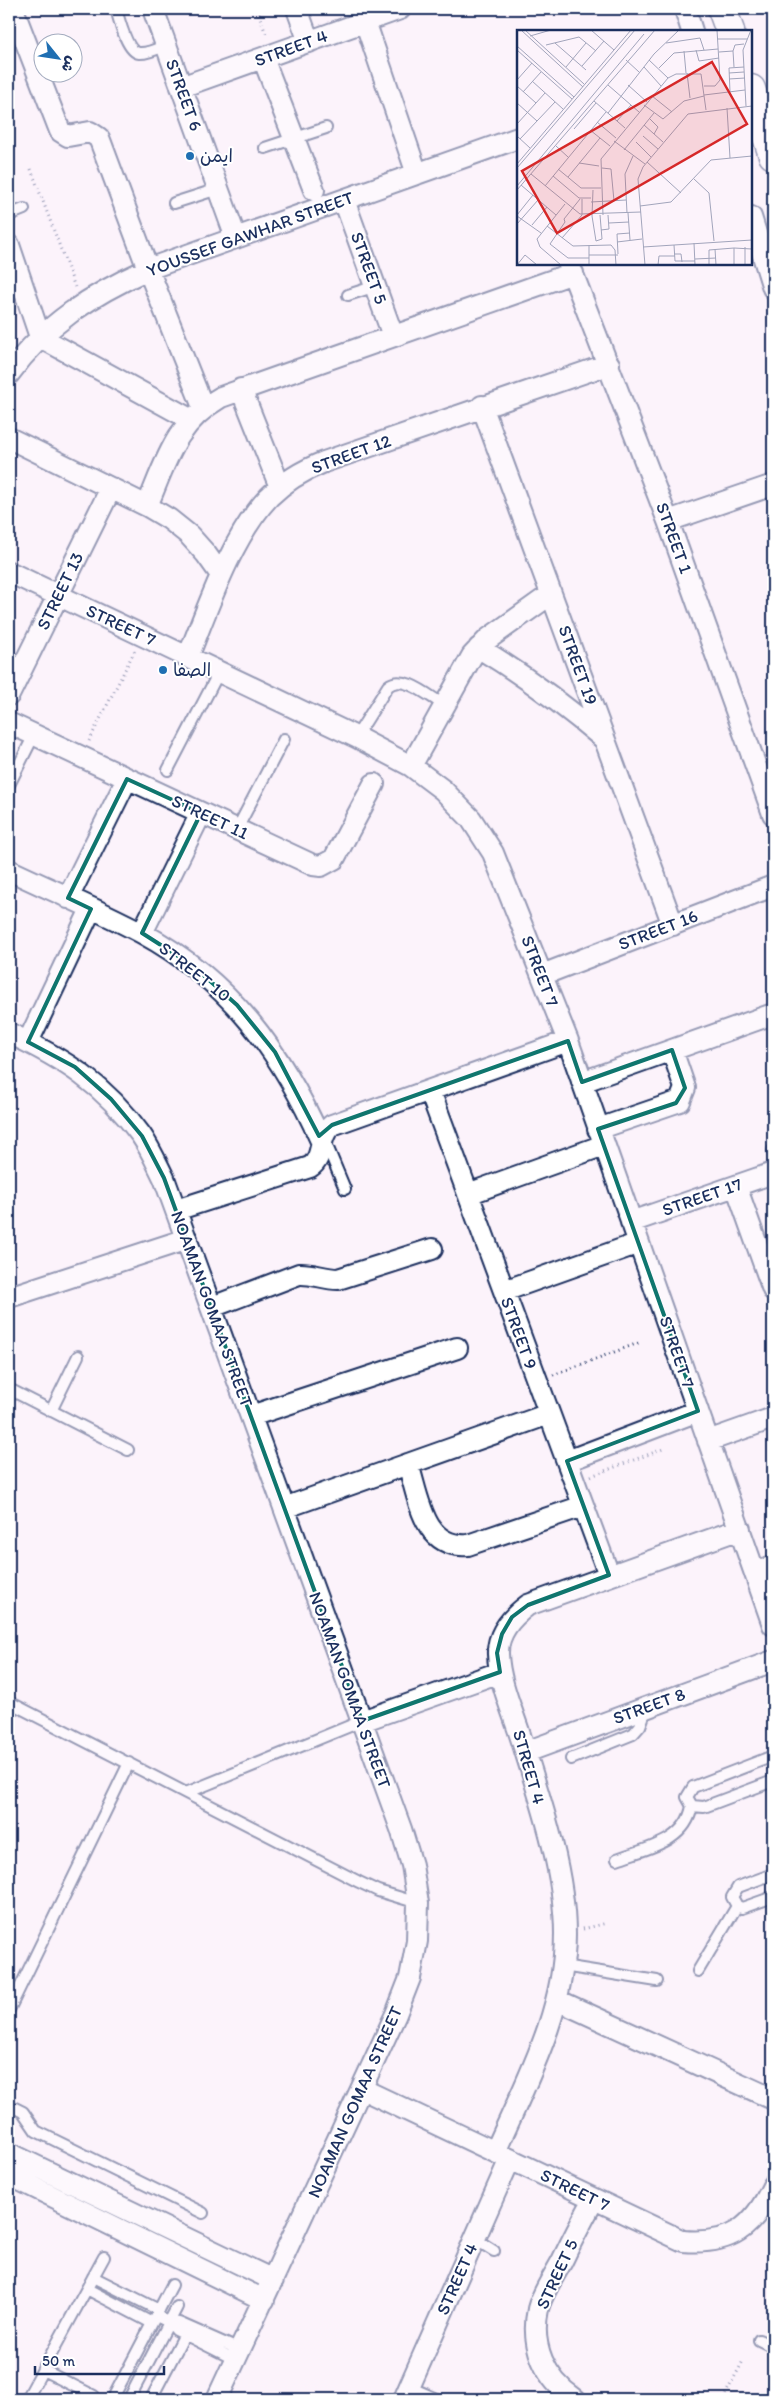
<svg xmlns="http://www.w3.org/2000/svg" width="782" height="2408" font-family="Itim,'Playpen Sans Arabic',sans-serif">
  <style>
    .lines { fill: none; stroke-linecap: round; stroke-linejoin: round }
    .lane-casing { stroke: #1b2f5e; stroke-width: 14 }
    .street-casing { stroke: #1b2f5e; stroke-width: 24 }
    .secondary-casing { stroke: #1b2f5e; stroke-width: 31 }
    .path { stroke: #1b2f5e; stroke-width: 3; stroke-dasharray: 1 4; stroke-linecap: butt }
    .lane { stroke: #fff; stroke-width: 10 }
    .street { stroke: #fff; stroke-width: 20 }
    .secondary { stroke: #fff; stroke-width: 28 }
    .marked { fill: none; stroke: #0f766e; stroke-width: 4; stroke-linejoin: round }
    .poi-dot { fill: #1f6fb2; stroke: #fff; stroke-width: 2 }
    .labels { text-anchor: middle; dominant-baseline: central; stroke-width: 4; stroke-linejoin: round; paint-order: stroke }
    .street-label { font-size: 18px; fill: #1b2f5e; stroke: #fff }
    .poi-label { font-size: 18px; fill: #1b2f5e; stroke: #fff; text-anchor: start }
    .inset-road { fill: none; stroke: #a2a5bc; stroke-width: 1 }
    .view { fill: #d62828; fill-opacity: 0.15; stroke: #d62828; stroke-width: 2.5 }
    .inset-edge { fill: none; stroke: #1b2f5e; stroke-width: 2.5 }
  </style>
  <rect width="100%" height="100%" fill="#fcf3fb"/>
  <filter id="ink" filterUnits="userSpaceOnUse"><feTurbulence type="fractalNoise" baseFrequency=".02" numOctaves="2"/><feDisplacementMap in="SourceGraphic" scale="10" xChannelSelector="R" yChannelSelector="G"/><feConvolveMatrix kernelMatrix="1 2 1 2 8 2 1 2 1" color-interpolation-filters="sRGB"/></filter>
  <g filter="url(#ink)">
    <g class="lines">
      <g class="lane-casing">
        <path id="lane" d="M116 9C119 19 127 52 139 53 147 54 159 48 166 45
          M265 148 326 128
          M174 203 218 189
          M9 215 24 209
          M348 295 376 286
          M356 737 388 686C403 673 430 697 444 705
          M168 770 219 672
          M9 785 34 735
          M237 829 284 739
          M325 1141 345 1189
          M773 1150V1152
          M9 1389 128 1450
          M51 1411 78 1356
          M9 1702 359 1882 378 1891 418 1903
          M773 1756 693 1787 687 1797 692 1806 704 1807 773 1781
          M571 1759 633 1734 640 1726 647 1707
          M186 1793 362 1721
          M617 1859C647 1848 686 1842 692 1806
          M773 1874 738 1887 732 1897 737 1906 742 1908 773 1897
          M563 1966 657 1981
          M698 1971 737 1906
          M9 2010 129 1763
          M9 2105 23 2112 36 2131 203 2213
          M475 2239 494 2251
          M93 2277 159 2310
          M87 2289 152 2323
          M156 2316 169 2322 179 2323 240 2350
          M169 2322 176 2330 236 2360
          M759 2340 773 2347
          M43 2370 94 2396
          M409 2387 437 2399
          M115 2394 172 2285
          M29 2395 104 2257
          M129 2399 177 2307
          M151 2399 185 2334"/>
      </g>
      <g class="street-casing">
        <path id="street" d="M13 9 60 131 68 136 90 132 99 138 101 143 148 269 203 407
          M153 9 236 238
          M297 9 309 42
          M685 9 692 31
          M365 21 417 174
          M263 58 314 190
          M181 87 400 9
          M344 200 393 336
          M751 217 773 288
          M9 245 40 337 190 419
          M569 264 668 521 773 814
          M9 374C45 324 93 294 148 269L518 138
          M241 389 280 487
          M482 406 673 925
          M9 438 147 506 169 519 189 535 206 554 221 575
          M147 506C167 459 175 424 221 397L573 273
          M668 521 773 485
          M9 572 356 737 411 766 443 790 471 819 493 853 568 1041 773 1625
          M479 648C524 675 564 705 604 739
          M188 657C208 607 232 536 269 497 285 481 304 470 324 462L609 364
          M9 695 111 488
          M9 723 313 865 321 866 334 859 374 784
          M411 766 472 656 488 639 551 594
          M9 870C53 891 99 910 142 933 230 981 281 1051 321 1141
          M68 898 127 779
          M142 933 201 813
          M542 975 773 886
          M9 1033C64 1059 104 1084 141 1135 150 1148 157 1164 164 1178L401 1829 412 1865 418 1903 417 1941 410 1978 396 2014 217 2399
          M28 1042 91 909
          M582 1082 773 1014
          M430 1091 609 1575
          M598 1129 680 1101 685 1088 672 1050
          M736 1186 773 1290
          M468 1194 604 1145
          M176 1210 310 1167C325 1157 317 1137 332 1125L568 1041
          M631 1222 773 1173
          M504 1291 639 1243
          M9 1297 187 1239
          M212 1307 299 1274C312 1273 324 1279 338 1279L432 1249
          M251 1416 457 1348
          M708 1441 773 1418
          M567 1461 698 1411
          M408 1464C419 1498 423 1549 468 1545L583 1506
          M284 1508 549 1414
          M755 1573 773 1566
          M362 1721 500 1672
          M526 1752 773 1661
          M557 2000 773 2099
          M362 2089 683 2241C731 2245 753 2228 773 2186
          M495 2152C526 2082 565 2012 565 1934 565 1871 540 1798 521 1738 513 1712 499 1682 498 1654 497 1633 512 1617 528 1605L740 1529
          M9 2153 273 2280
          M9 2175 264 2300
          M404 2399 510 2159
          M575 2399C545 2379 530 2346 538 2309 542 2293 554 2276 562 2261 572 2240 583 2219 594 2199"/>
      </g>
      <g class="secondary-casing">
        <path id="secondary" d="M722 9 730 31
          M751 89 773 155"/>
      </g>
      <path class="path" d="M257 9 267 37
        M31 169 76 290
        M89 741 135 650
        M553 1375 641 1342
        M591 1476 663 1449
        M583 1929 607 1923
        M723 2399 743 2361"/>
      <use href="#lane" class="lane"/>
      <use href="#street" class="street"/>
      <use href="#secondary" class="secondary"/>
    </g>
  </g>
  <path d="M0 0H782V2408H0ZM127 779 201 813 142 933 192 965 237 1005 275 1052 319 1136 332 1125 568 1041 582 1082 672 1050 685 1088 676 1103 598 1129 698 1411 567 1461 609 1575 528 1605 512 1617 502 1634 497 1653 500 1672 362 1721 164 1178 142 1136 111 1099 75 1067 28 1042 91 909 68 898Z" fill="#fcf3fb" fill-opacity=".55" fill-rule="evenodd"/>
  <path class="marked" d="M127 779 201 813 142 933 192 965 237 1005 275 1052 319 1136 332 1125 568 1041 582 1082 672 1050 685 1088 676 1103 598 1129 698 1411 567 1461 609 1575 528 1605 512 1617 502 1634 497 1653 500 1672 362 1721 164 1178 142 1136 111 1099 75 1067 28 1042 91 909 68 898Z"/>
  <g class="poi-dot">
    <circle cx="190" cy="156" r="5"/>
    <circle cx="163" cy="670" r="5"/>
  </g>
  <g class="labels">
    <g class="street-label">
      <text transform="translate(291 48) rotate(-20)">STREET 4</text>
      <text transform="translate(184 95) rotate(70)">STREET 6</text>
      <text transform="translate(250 234) rotate(-20)">YOUSSEF GAWHAR STREET</text>
      <text transform="translate(369 268) rotate(70)">STREET 5</text>
      <text transform="translate(351 454) rotate(-20)">STREET 12</text>
      <text transform="translate(674 538) rotate(70)">STREET 1</text>
      <text transform="translate(60 591) rotate(-64)">STREET 13</text>
      <text transform="translate(121 625) rotate(25)">STREET 7</text>
      <text transform="translate(578 665) rotate(70)">STREET 19</text>
      <text transform="translate(210 817) rotate(25)">STREET 11</text>
      <text transform="translate(658 930) rotate(-21)">STREET 16</text>
      <text transform="translate(540 971) rotate(69)">STREET 7</text>
      <text transform="translate(195 972) rotate(38)">STREET 10</text>
      <text transform="translate(702 1197) rotate(-19)">STREET 17</text>
      <text transform="translate(212 1309) rotate(70)">NOAMAN GOMAA STREET</text>
      <text transform="translate(519 1333) rotate(70)">STREET 9</text>
      <text transform="translate(677 1352) rotate(71)">STREET 7</text>
      <text transform="translate(350 1690) rotate(70)">NOAMAN GOMAA STREET</text>
      <text transform="translate(649 1706) rotate(-20)">STREET 8</text>
      <text transform="translate(529 1767) rotate(74)">STREET 4</text>
      <text transform="translate(355 2102) rotate(-66)">NOAMAN GOMAA STREET</text>
      <text transform="translate(575 2190) rotate(26)">STREET 7</text>
      <text transform="translate(557 2274) rotate(-65)">STREET 5</text>
      <text transform="translate(457 2279) rotate(-66)">STREET 4</text>
    </g>
    <g class="poi-label">
      <text x="200" y="156">ايمن</text>
      <text x="173" y="670">الصفا</text>
    </g>
  </g>
  <g transform="translate(517 30)">
    <rect width="235" height="235" fill="#fcf3fb"/>
    <path class="inset-road" d="M4 0 66 57M8 0 67 54M74 0 97 20M13 6 34 0M201 9H230M38 13 69 40M149 13 183 8 187 20M29 15 62 7 79 21M0 16 57 67M0 20 55 69M179 20 182 31 202 28M167 21 169 43M216 21 217 37M202 22 216 21 218 15 227 14M109 30 122 42M132 30 151 48M65 36 87 11M49 37 69 13M127 37 144 56M142 38 157 23 201 19M170 43 173 68M212 43 227 42M212 49 228 48M0 50 15 33M15 51 46 79M91 55 122 82M111 55 130 72M0 56 19 73M187 56H198L203 50 200 0M6 62 24 42M213 62 212 38 227 37M187 65 228 60M135 66 155 82M77 71 108 98M0 73 20 91M127 75 146 89 167 71 187 66M229 76 226 20 234 0M210 78 213 128M91 83 137 24 162 0M133 89 141 97 137 104M100 91 114 75M80 92 99 108M0 94 28 63M127 95 146 112M57 99 79 73M73 100 93 116M0 106 13 118M126 106 141 119M3 109 38 72M97 111 128 134M119 112 134 127M39 116 51 127M107 120 137 83M130 132 164 163M62 133 82 136M0 134 114 0M0 138 118 0M85 138 94 139 97 171M41 139 64 158H84M14 144 63 184 124 182M36 146 62 168H74M51 147 83 108M177 149 192 163 197 211M4 155 39 185M0 156 127 4M28 156 89 82M0 160 138 0M63 169 47 189 48 192 33 214 51 228H72M74 172 109 170M123 176 154 172 194 130 235 126M110 183 108 144 116 126M111 183 113 210M0 185 16 165M86 185 84 129 151 48 159 44H184L189 80M0 186 24 203M75 186 79 211 85 209 83 185M75 186 76 160M92 193 112 192M0 194 21 170M15 195 30 177M30 196 56 216 94 215 98 220 99 235M84 200 92 199 91 185M45 208 65 185V169M100 212 125 209M177 213 178 235M72 215V235M157 215 158 231H178M126 217 235 210M198 219 199 235M101 224 100 204 113 203M157 224H164L165 232M72 225H101M178 229 199 228M0 235 8 225 20 235M44 235 23 217 20 209 48 174M128 235 121 149 126 137 171 84 235 76M141 235 142 226H158M192 235V220L217 218M217 235V218L235 219M228 235V217"/>
    <path class="view" d="M195 32 230 94 40 203 5 141Z"/>
    <rect width="235" height="235" class="inset-edge"/>
  </g>
  <rect width="782" height="2408" fill="none" stroke="#fff" stroke-width="30"/>
  <rect x="15" y="15" width="752" height="2378" fill="none" stroke="#1b2f5e" stroke-width="2" filter="url(#ink)"/>
  <g transform="translate(58 58) rotate(120)"><circle r="24" fill="#ffffff" stroke="#a4acbf"/>
  <path d="M0-4L9 19L0 12L-9 19Z" fill="#1f6fb2"/>
  <text y="-8" font-size="14" font-weight="bold" text-anchor="middle" fill="#1b2f5e">ش</text>
  </g>
  <path d="M35 2366v8h129v-8" fill="none" stroke="#1b2f5e" stroke-width="2.5"/>
  <text x="42" y="2366" font-size="15" fill="#1b2f5e" stroke="#ffffff" stroke-width="4" paint-order="stroke">50 m</text>
</svg>
